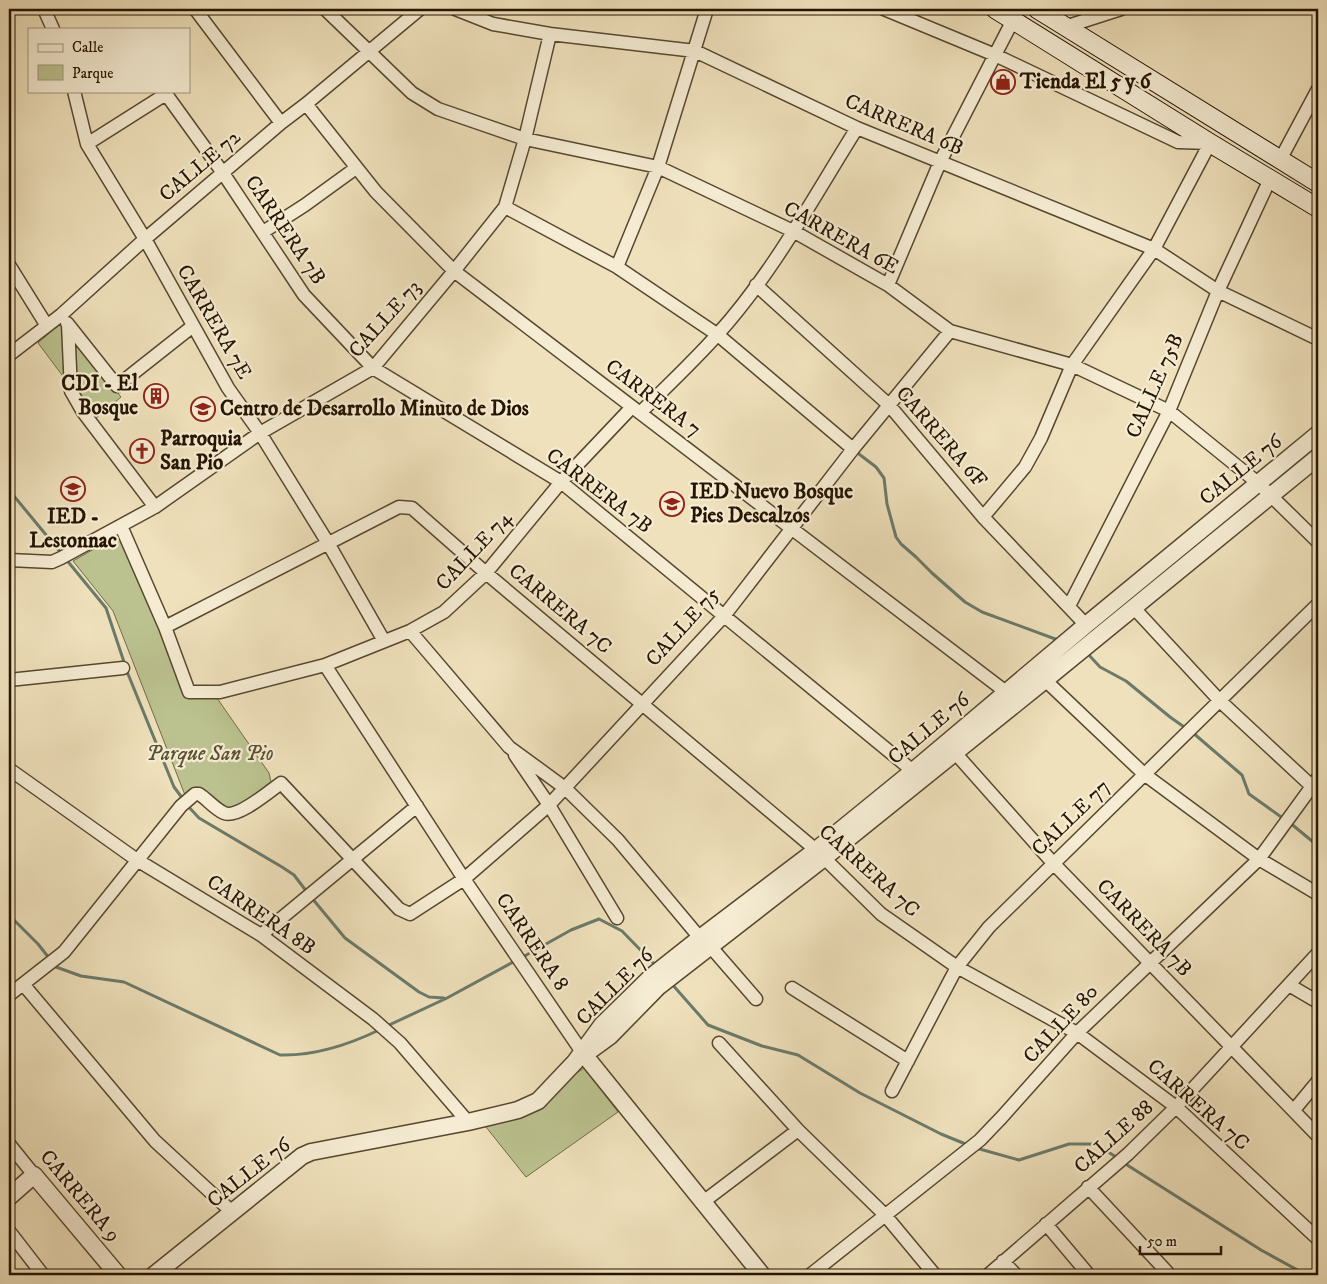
<svg xmlns="http://www.w3.org/2000/svg" width="1327" height="1284" font-family="'IM FELL DW Pica',serif">
	<rect width="100%" height="100%" fill="#efe1bc"/>
	<filter id="stains"><feTurbulence type="fractalNoise" baseFrequency=".004" numOctaves="4"/><feColorMatrix values="0 0 0 0 .2 0 0 0 0 .09 0 0 0 0 .02 0 0 0 .5 -.17"/></filter>
	<radialGradient id="worn" r=".72"><stop offset=".6" stop-color="#630" stop-opacity="0"/><stop offset="1" stop-color="#630" stop-opacity=".3"/></radialGradient>
	<!-- green -->
	<path fill="#bbc28f" stroke="#706b48" d="M 62,322 L 121,397 L 95,419 L 38,343 Z
		M 120,534 L 163,629 L 187,698 L 217,698 L 269,773 L 271,782 L 237,807 L 231,809 L 185,795 L 113,611 L 73,561 Z
		M 584,1068 L 618,1112 L 526,1177 L 486,1127 L 518,1113 Z"/>
	<g fill="none" stroke-linecap="round" stroke-linejoin="round">
		<!-- stream -->
		<path stroke="#6b7a6a" stroke-width="3" d="M 855,451 L 876,467 L 884,478 L 887,504 L 896,537 L 901,544 L 916,557 L 932,573 L 965,602 L 982,612 L 1058,640
			M 9,490 L 61,553
			M 65,558 L 106,608 L 128,674 L 174,787 L 183,799
			M 1087,653 L 1100,667 L 1126,681 L 1170,717 L 1187,729
			M 1192,732 L 1242,775 L 1249,794 L 1284,819
			M 186,804 L 199,818 L 282,867 L 294,875 L 307,892
			M 1289,822 L 1318,846
			M 311,897 L 345,938 L 419,992 L 429,997 L 444,998
			M 9,915 L 38,944 L 49,958
			M 521,958 L 571,930 L 599,919 L 622,931 L 657,967
			M 53,963 L 56,967 L 81,976 L 124,982 L 280,1055 C 314,1056 348,1045 379,1030
			M 671,983 L 708,1025 L 762,1046 L 798,1055 L 860,1093 L 941,1134 L 968,1145
			M 387,1026 L 447,998 L 515,961
			M 976,1148 L 1019,1160 L 1069,1144 L 1096,1144 L 1119,1159
			M 1124,1163 L 1261,1250 L 1303,1273 L 1315,1275"/>
		<defs>
			<path id="minor" d="M 44,9 L 53,29
				M 195,9 L 281,123
				M 325,9 L 412,93 L 438,109 L 525,139 L 658,167 L 793,231 L 888,285 L 950,331 L 1072,365 L 1169,411 L 1258,483 L 1318,542
				M 455,9 L 493,24 L 550,34 L 695,51 L 857,128 L 1154,249 L 1218,291 L 1318,339
				M 884,9 L 995,55 L 1178,142 L 1210,143
				M 9,10 L 11,9
				M 1068,26 L 1121,9
				M 74,91 L 87,144 L 145,239 L 228,388 L 260,433 L 328,543 L 384,641
				M 306,104 L 376,192 L 454,271 L 1006,692
				M 87,144 L 166,94 L 223,173 L 304,295 L 373,368 L 561,482 L 913,771
				M 1280,160 L 1318,89
				M 505,207 L 617,267 L 718,335 L 853,449
				M 263,232 L 305,205 L 356,168
				M 9,265 L 47,326
				M 617,267 L 658,167 L 707,9
				M 756,285 L 889,405 L 983,517 L 1086,625
				M 888,285 L 940,162 L 1013,20
				M 67,323 L 117,386 L 193,326
				M 68,324 L 71,391 L 83,412 L 155,507
				M 9,355 L 61,315 L 145,239 L 281,123 L 306,104 L 420,9
				M 640,413 C 666,387 693,362 717,335 C 773,273 813,198 857,128
				M 983,517 L 1025,467 L 1041,438 L 1072,365 L 1154,249 L 1210,143
				M 121,526 L 165,627 L 189,692 L 220,692 L 325,665 L 410,631 L 444,612 L 486,573 L 561,482 L 632,407
				M 9,560 L 52,562 L 61,558 L 155,507 L 260,433 L 373,368 L 454,271 L 505,207 L 525,139 L 550,34
				M 1069,606 L 1169,411 L 1218,291 L 1270,179
				M 1133,607 L 1220,701 L 1318,792
				M 165,627 L 399,507 L 412,508 L 486,573 L 816,850 L 881,914 L 957,967 L 1077,1033 L 1176,1107 L 1318,1239
				M 410,631 L 509,747 L 565,788 L 618,840 L 700,938
				M 325,665 L 464,879 L 582,1052
				M 9,680 L 123,668
				M 1045,680 L 1144,774 L 1259,859 L 1318,894
				M 949,746 L 1053,863 L 1318,1136
				M 515,755 L 549,805 L 617,918
				M 9,769 L 137,860 L 261,935 L 373,1019 L 400,1043 L 468,1122
				M 261,935 L 417,806
				M 710,946 L 756,999
				M 23,984 L 155,1141 L 232,1212
				M 1289,985 L 1318,1002
				M 792,988 L 908,1061
				M 9,995 L 64,952 L 181,806 L 195,794 L 199,794 C 207,799 215,809 224,813 C 237,819 270,791 281,783 L 399,909 L 410,914 L 464,879 L 549,805 L 724,616 L 853,449 L 950,331
				M 719,1043 L 798,1130 L 885,1215 L 935,1275
				M 892,1091 L 957,967 L 989,927 L 1318,604
				M 1294,1110 L 1318,1081
				M 9,1144 L 34,1175
				M 1088,1187 L 1170,1275
				M 703,1202 L 798,1130
				M 1046,1224 L 1089,1275
				M 9,1231 L 43,1275
				M 1003,1261 L 1016,1275
				M 810,1275 L 980,1140 L 1002,1117 L 1077,1033 L 1259,859 L 1318,778
				M 988,1275 L 1128,1154 L 1176,1107 L 1318,953"/>
			<path id="tertiary" d="M 582,1052 L 762,1275
				M 588,1052 L 610,1036 L 658,987 L 824,858 L 1045,680 L 1318,457
				M 9,1197 L 34,1175 L 118,1275
				M 154,1275 L 302,1156 L 311,1152 L 468,1122 L 518,1110 L 538,1101 L 575,1062 L 602,1025 L 652,976 L 700,938 L 816,850 L 913,771 L 1086,625 L 1318,434"/>
			<path id="secondary" d="M 995,9 L 1210,143 L 1318,208
				M 1037,9 L 1318,183"/>
		</defs>
		<!-- minor casing -->
		<use href="#minor" stroke="#58472f" stroke-width="15"/>
		<!-- tertiary casing -->
		<use href="#tertiary" stroke="#58472f" stroke-width="19"/>
		<!-- secondary casing -->
		<use href="#secondary" stroke="#251400" stroke-width="20"/>
		<!-- minor -->
		<use href="#minor" stroke="#f5ecd3" stroke-width="12"/>
		<!-- tertiary -->
		<use href="#tertiary" stroke="#f5ecd3" stroke-width="16"/>
		<!-- secondary -->
		<use href="#secondary" stroke="#f5ecd3" stroke-width="18"/>
	</g>
	<!-- icons -->
	<defs>
		<symbol id="shop-ring" viewBox="-11 -11 22 22"><circle r="9.5" fill="#f5ecd3" stroke="#8f2418" stroke-width="1.5"/><path d="M-5-2.5h2.3a2.7 3.5 0 0 1 5.4 0H5L5.5 6h-11ZM-1.5-2.5h3a1.5 2.3 0 0 0-3 0Z" fill="#8f2418"/></symbol>
		<symbol id="building-ring" viewBox="-11 -11 22 22"><circle r="9.5" fill="#f5ecd3" stroke="#8f2418" stroke-width="1.5"/><path d="M-4-6H4V6H1V3H-1V6H-4ZM-2.5-4.3h1.7v1.8h-1.7ZM.8-4.3h1.7v1.8H.8ZM-2.5-1h1.7V.8h-1.7ZM.8-1h1.7V.8H.8Z" fill="#8f2418"/></symbol>
		<symbol id="school-ring" viewBox="-11 -11 22 22"><circle r="9.5" fill="#f5ecd3" stroke="#8f2418" stroke-width="1.5"/><path d="M0-5L7-2L0 1L-7-2ZM-4 1L0 2.5L4 1V4Q0 6-4 4Z" fill="#8f2418"/></symbol>
		<symbol id="church-ring" viewBox="-11 -11 22 22"><circle r="9.5" fill="#f5ecd3" stroke="#8f2418" stroke-width="1.5"/><path d="M-1.2-6h2.4v3.5h3.3v2.4h-3.3V6h-2.4V-.1h-3.3v-2.4h3.3Z" fill="#8f2418"/></symbol>
	</defs>
	<g fill-rule="evenodd">
		<use href="#shop-ring" x="989" y="68" width="28" height="28"/>
		<use href="#building-ring" x="142" y="382" width="28" height="28"/>
		<use href="#school-ring" x="189" y="395" width="28" height="28"/>
		<use href="#church-ring" x="128" y="437" width="28" height="28"/>
		<use href="#school-ring" x="59" y="475" width="28" height="28"/>
		<use href="#school-ring" x="658" y="490" width="28" height="28"/>
	</g>
	<g text-anchor="middle" dominant-baseline="central" stroke-width="4.5" stroke-linejoin="round" paint-order="stroke">
		<!-- poi labels -->
		<g font-size="21" font-weight="bold" fill="#251400" stroke="#f5ecd3" text-anchor="start">
			<text x="1020" y="82">Tienda El 5 y 6</text>
			<text x="138" y="384" text-anchor="end">CDI - El<tspan x="138" dy="24">Bosque</tspan></text>
			<text x="220" y="409">Centro de Desarrollo Minuto de Dios</text>
			<text x="160" y="439">Parroquia<tspan x="160" dy="24">San Pio</tspan></text>
			<text x="690" y="492">IED Nuevo Bosque<tspan x="690" dy="24">Pies Descalzos</tspan></text>
			<text x="73" y="517" text-anchor="middle">IED -<tspan x="73" dy="24">Lestonnac</tspan></text>
		</g>
		<!-- street labels -->
		<g font-size="21" fill="#251400" stroke="#f5ecd3">
			<text transform="translate(904 125) rotate(23)">CARRERA 6B</text>
			<text transform="translate(200 166) rotate(-40)">CALLE 72</text>
			<text transform="translate(285 230) rotate(56)">CARRERA 7B</text>
			<text transform="translate(841 238) rotate(29)">CARRERA 6E</text>
			<text transform="translate(385 319) rotate(-48)">CALLE 73</text>
			<text transform="translate(214 322) rotate(60)">CARRERA 7E</text>
			<text transform="translate(1155 386) rotate(-66)">CALLE 75B</text>
			<text transform="translate(653 398) rotate(37)">CARRERA 7</text>
			<text transform="translate(941 437) rotate(49)">CARRERA 6F</text>
			<text transform="translate(1241 470) rotate(-39)">CALLE 76</text>
			<text transform="translate(599 491) rotate(37)">CARRERA 7B</text>
			<text transform="translate(474 551) rotate(-47)">CALLE 74</text>
			<text transform="translate(560 609) rotate(40)">CARRERA 7C</text>
			<text transform="translate(683 627) rotate(-48)">CALLE 75</text>
			<text transform="translate(929 729) rotate(-40)">CALLE 76</text>
			<text transform="translate(1071 818) rotate(-44)">CALLE 77</text>
			<text transform="translate(869 871) rotate(42)">CARRERA 7C</text>
			<text transform="translate(261 915) rotate(34)">CARRERA 8B</text>
			<text transform="translate(1144 928) rotate(46)">CARRERA 7B</text>
			<text transform="translate(532 942) rotate(56)">CARRERA 8</text>
			<text transform="translate(615 987) rotate(-45)">CALLE 76</text>
			<text transform="translate(1061 1024) rotate(-47)">CALLE 80</text>
			<text transform="translate(1198 1105) rotate(41)">CARRERA 7C</text>
			<text transform="translate(1114 1137) rotate(-42)">CALLE 88</text>
			<text transform="translate(249 1173) rotate(-38)">CALLE 76</text>
			<text transform="translate(80 1196) rotate(50)">CARRERA 9</text>
		</g>
		<!-- park labels -->
		<g font-size="21" font-style="italic" fill="#5a5132" stroke="#f5ecd3">
			<text x="210" y="754">Parque San Pio</text>
		</g>
	</g>
	<!-- margin -->
	<rect width="1327" height="1284" fill="none" stroke="#efe1bc" stroke-width="30"/>
	<rect x="10" y="10" width="1307" height="1264" fill="none" stroke="#251400" stroke-width="2.5"/>
	<rect x="15" y="15" width="1297" height="1254" fill="none" stroke="#251400"/>
	<!-- legend -->
	<rect x="28" y="28" width="162" height="65" fill="#f5ecd3" stroke="#a2967f"/>
	<rect x="38" y="44" width="25" height="8" fill="#f5ecd3" stroke="#a2967f"/>
	<text x="72" y="52" font-size="15" fill="#251400">Calle</text>
	<rect x="38" y="65" width="25" height="15" fill="#bbc28f" stroke="#a2967f"/>
	<text x="72" y="78" font-size="15" fill="#251400">Parque</text>
	<!-- scale -->
	<path d="M1140 1246v8h81v-8" fill="none" stroke="#251400" stroke-width="2.5"/>
	<text x="1147" y="1246" font-size="15" fill="#251400" stroke="#f5ecd3" stroke-width="4" paint-order="stroke">50 m</text>
	<rect width="100%" height="100%" filter="url(#stains)"/>
	<rect width="100%" height="100%" fill="url(#worn)"/>
</svg>
